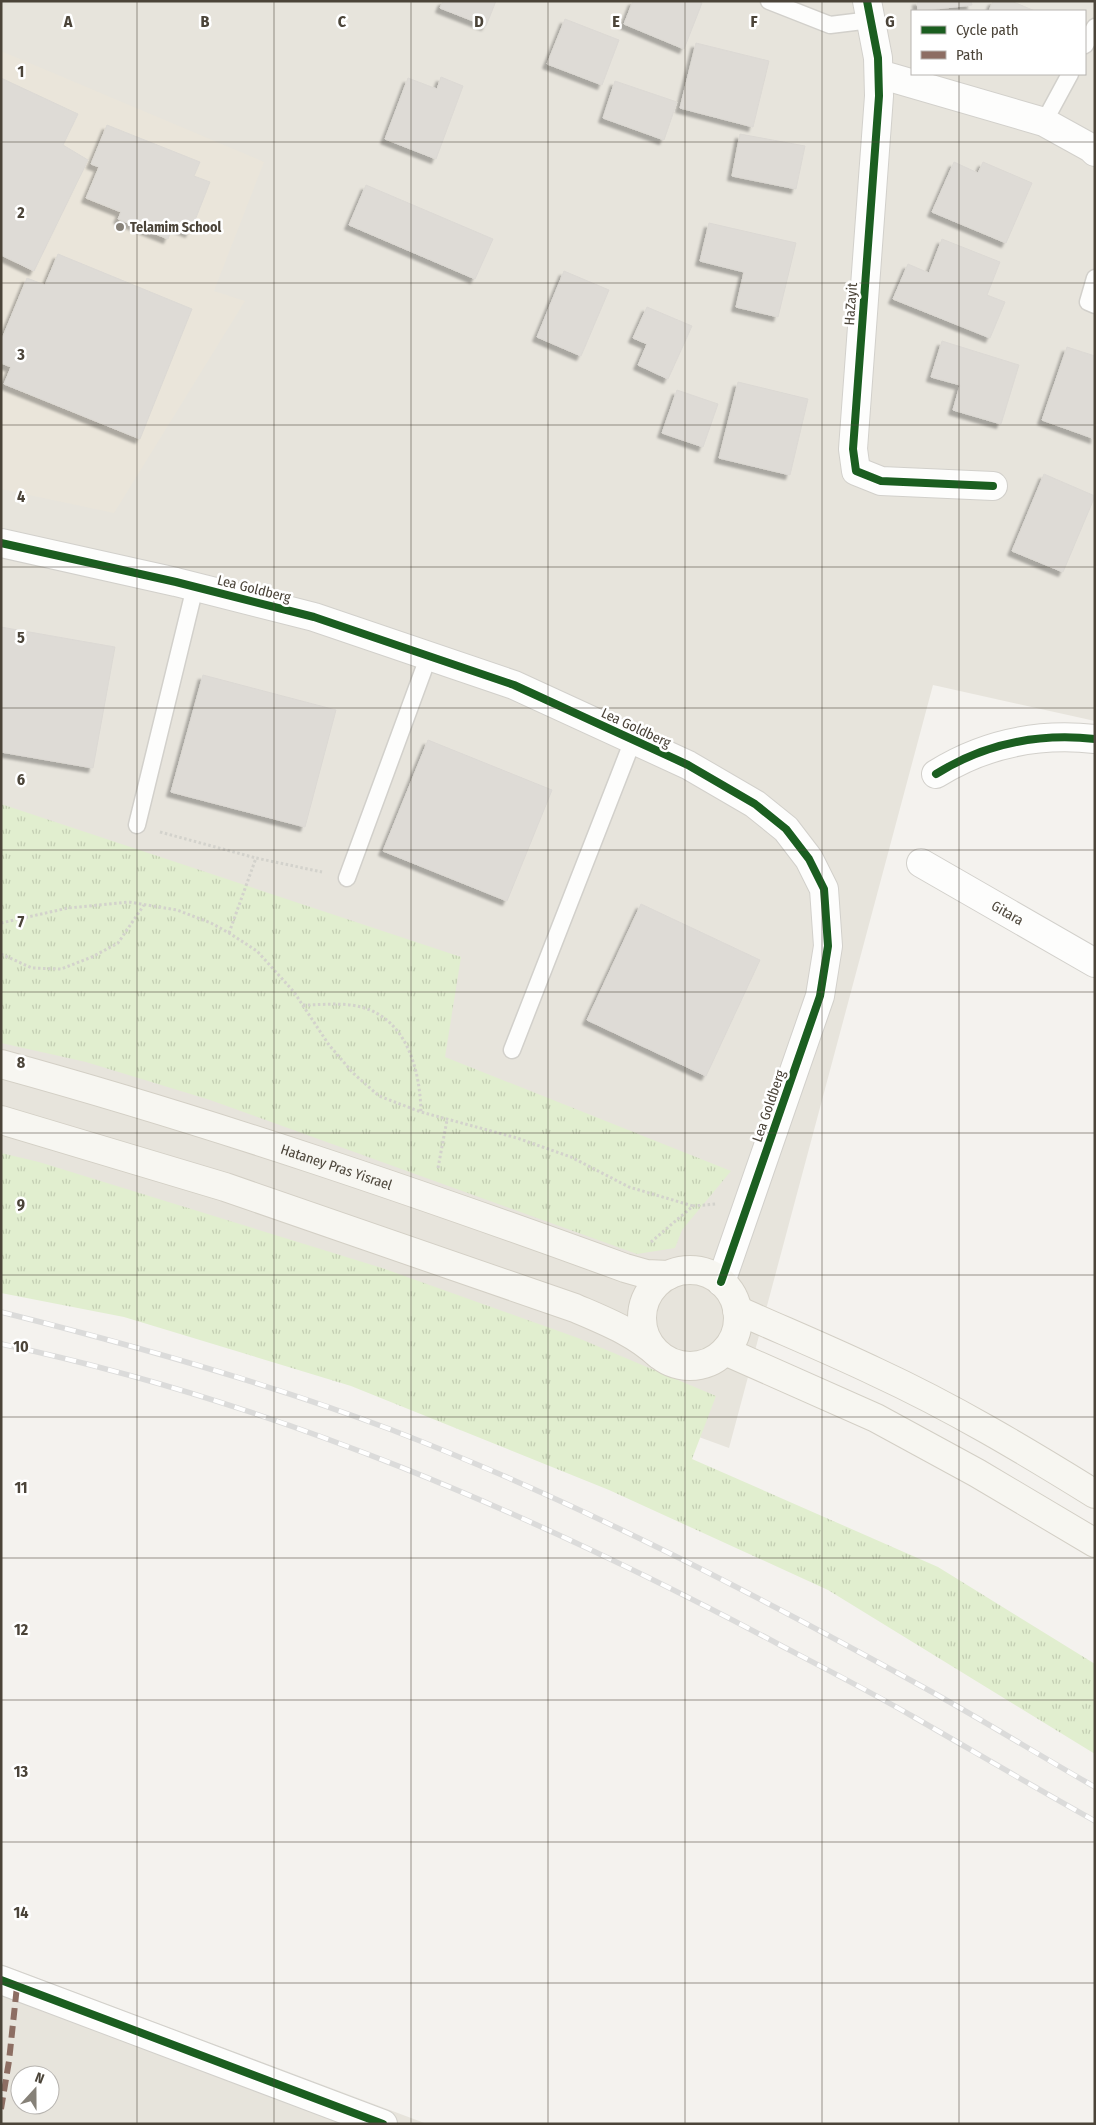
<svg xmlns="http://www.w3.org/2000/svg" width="1096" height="2125" font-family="'Fira Sans Condensed',sans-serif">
	<defs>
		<pattern id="grass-tufts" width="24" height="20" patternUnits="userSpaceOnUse" patternTransform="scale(1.25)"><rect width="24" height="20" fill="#e1eecf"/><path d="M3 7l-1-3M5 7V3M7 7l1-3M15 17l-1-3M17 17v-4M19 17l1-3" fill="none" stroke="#c3cdb2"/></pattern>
		<filter id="shadow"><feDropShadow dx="-4.5" dy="4.5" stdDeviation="1" flood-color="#0004"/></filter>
	</defs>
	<rect width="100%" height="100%" fill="#f4f2ee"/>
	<!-- residential -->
	<path fill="#e7e4dc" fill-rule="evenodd" d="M 1,1 L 1095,1 L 1095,721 L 933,685 L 729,1448 L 1,1182 ZM 912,11 L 1085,11 L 1085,74 L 912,74 Z
		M 1,1964 L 427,2124 L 1,2124 ZM 20,2075 L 50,2075 L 50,2105 L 20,2105 Z"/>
	<!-- education -->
	<path fill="#eae5da" d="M 1,51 L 264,162 L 214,291 L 245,301 L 114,513 L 1,489 Z"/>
	<!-- grass -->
	<path fill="url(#grass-tufts)" d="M 1,804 L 461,957 L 445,1057 L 731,1171 L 682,1230 L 675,1248 L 637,1254 L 210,1100 L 86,1062 L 1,1043 Z
		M 1,1153 L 39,1162 L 382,1268 L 578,1338 L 716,1396 L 692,1459 L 938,1567 L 1095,1664 L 1095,1754 L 828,1590 L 609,1490 L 351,1386 L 124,1317 L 1,1293 Z"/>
	<!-- building -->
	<path fill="#dedbd6" stroke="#dcd9d4" filter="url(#shadow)" d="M 443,1 L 496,1 L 486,26 L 440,8 Z
		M 633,1 L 698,1 L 702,3 L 684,49 L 624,24 Z
		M 917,1 L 971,1 L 972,5 L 918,11 Z
		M 993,1 L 1011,1 L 1035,11 L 989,11 Z
		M 565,19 L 619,40 L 602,85 L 547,64 Z
		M 696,43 L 769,61 L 753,127 L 680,108 Z
		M 441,77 L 463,86 L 436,159 L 385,139 L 408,78 L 437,89 Z
		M 1,78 L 78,114 L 63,145 L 88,160 L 34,271 L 1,255 Z
		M 615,81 L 677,102 L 664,140 L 603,118 Z
		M 107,125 L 200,162 L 194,176 L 210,182 L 190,233 L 173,226 L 168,239 L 118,219 L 121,212 L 86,198 L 99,167 L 91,164 Z
		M 740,134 L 805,146 L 796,189 L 732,176 Z
		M 954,162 L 978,173 L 983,162 L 1032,183 L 1006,243 L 932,212 Z
		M 366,185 L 493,239 L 475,279 L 349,225 Z
		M 709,223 L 796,243 L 778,317 L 736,307 L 744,272 L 700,261 Z
		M 942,239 L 1000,262 L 987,295 L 1005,302 L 990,338 L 893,299 L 908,264 L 929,273 Z
		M 58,254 L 192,309 L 140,439 L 4,384 L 11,367 L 1,363 L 1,341 L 27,278 L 45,285 Z
		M 564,271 L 609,290 L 581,356 L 537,337 Z
		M 647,307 L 692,326 L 668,379 L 638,365 L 647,344 L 633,338 Z
		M 942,341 L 1019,365 L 1001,424 L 953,410 L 960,385 L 931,377 Z
		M 1067,347 L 1095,356 L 1095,439 L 1042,420 Z
		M 738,382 L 808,399 L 790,475 L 719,458 Z
		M 677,390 L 718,404 L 703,447 L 662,433 Z
		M 1044,474 L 1095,496 L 1063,572 L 1012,551 Z
		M 1,627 L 115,647 L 93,768 L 1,752 Z
		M 203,675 L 336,710 L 305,827 L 171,792 Z
		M 428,740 L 552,790 L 507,901 L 383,851 Z
		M 641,904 L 760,960 L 706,1076 L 587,1020 Z"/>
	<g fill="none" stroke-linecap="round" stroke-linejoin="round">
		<defs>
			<path id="lane" d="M 769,1 L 830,25 L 871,20
				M 1085,45 L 1095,27
				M 1044,122 L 1070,74
				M 1095,278 L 1088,302 L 1095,305
				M 137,825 L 195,587
				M 347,878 L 429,655
				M 512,1050 L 633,740"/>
			<g id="street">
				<path d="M 867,1 L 878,58 L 879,96 L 853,449 L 856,471 L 881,481 L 993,486"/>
				<path d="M 879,74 L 1044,122 L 1091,148 L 1095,152"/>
				<path d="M 1,543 L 176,582 L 314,617 L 514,685 L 688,765 L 755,804 L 786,829 L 809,859 L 824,889 L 828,946 L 820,996 L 721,1282"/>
				<path d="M 936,774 C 984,744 1039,733 1095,739"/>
				<path id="s1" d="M 921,863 L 1095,963"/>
				<path d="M 1,1980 L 383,2124"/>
			</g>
			<g id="secondary">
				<path id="s2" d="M 1,1064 C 212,1122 419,1193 625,1268 L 646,1274 L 669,1275"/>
				<path d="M 1,1120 L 225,1187 L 575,1308 C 605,1321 634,1332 659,1355"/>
				<circle cx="690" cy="1318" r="48"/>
				<path d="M 737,1310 C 784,1331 830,1350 876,1372 C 952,1407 1024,1450 1095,1494"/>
				<path d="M 725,1351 L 876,1418 L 977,1473 L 1095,1543"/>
			</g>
		</defs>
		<!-- lane casing -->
		<use href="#lane" stroke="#d2d0cb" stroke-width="19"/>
		<!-- street casing -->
		<use href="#street" stroke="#d2d0cb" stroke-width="30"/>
		<!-- secondary casing -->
		<use href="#secondary" stroke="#d3cfc5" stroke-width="30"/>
		<!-- path -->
		<path stroke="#d3d2cc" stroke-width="3" stroke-dasharray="2.5 2.5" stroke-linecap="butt" d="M 160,832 L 256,858
			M 1,923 L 68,908 L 129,902 L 177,910 L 211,923 L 229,933 L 257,951 L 294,992 L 329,1045 L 353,1073 L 379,1096 L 421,1112 L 517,1138 L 571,1157 L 629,1187 L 693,1206
			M 229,933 L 256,858 L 322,872
			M 1,954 L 32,968 L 61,969 L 92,957 L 118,943 L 144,905
			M 303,1005 C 322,1005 343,1002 361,1007 C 407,1019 420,1070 421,1112
			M 438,1168 L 447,1120
			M 651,1242 L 693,1206 L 716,1204"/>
		<!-- lane -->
		<use href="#lane" stroke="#fdfdfc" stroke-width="16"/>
		<!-- street -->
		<use href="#street" stroke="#fdfdfc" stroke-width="28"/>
		<!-- secondary -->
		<use href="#secondary" stroke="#f7f6f1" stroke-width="28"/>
		<defs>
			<path id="rail" d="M 1,1312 C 133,1345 265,1382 392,1430 C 574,1500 753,1593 923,1687 C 981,1719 1037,1754 1095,1787
				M 1,1344 C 275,1402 534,1514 780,1645 C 824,1668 869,1691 912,1716 C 973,1751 1034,1787 1095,1821"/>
		</defs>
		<!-- rail casing -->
		<use href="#rail" stroke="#dbdbda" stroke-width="5.5"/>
		<!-- rail -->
		<use href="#rail" stroke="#fff" stroke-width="4" stroke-dasharray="11" stroke-linecap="butt"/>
		<!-- quiet -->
		<path stroke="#8d6e63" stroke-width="6" stroke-dasharray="12 6" stroke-linecap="butt" d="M 1,2109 L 9,2061 L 17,1986"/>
		<defs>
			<path id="cycleway" d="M 867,1 L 878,58 L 879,96 L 853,449 L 856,471 L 881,481 L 993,486
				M 1,543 L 176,582 L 314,617 L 514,685 L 688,765 L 755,804 L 786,829 L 809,859 L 824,889 L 828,946 L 820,996 L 721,1282
				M 936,774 C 984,744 1039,733 1095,739
				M 1,1980 L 383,2124"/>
		</defs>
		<!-- cycleway casing -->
		<use href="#cycleway" stroke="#fff" stroke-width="11"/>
		<!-- cycleway -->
		<use href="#cycleway" stroke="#1b5e20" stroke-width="8"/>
	</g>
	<!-- grid -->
	<path fill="none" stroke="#4b4439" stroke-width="1" stroke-opacity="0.55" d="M 137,1 L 137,2124M 274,1 L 274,2124M 411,1 L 411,2124M 548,1 L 548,2124M 685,1 L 685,2124M 822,1 L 822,2124M 959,1 L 959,11M 959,74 L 959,2124M 1,142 L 1095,142M 1,283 L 1095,283M 1,425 L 1095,425M 1,567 L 1095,567M 1,708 L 1095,708M 1,850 L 1095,850M 1,992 L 1095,992M 1,1133 L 1095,1133M 1,1275 L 1095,1275M 1,1417 L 1095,1417M 1,1558 L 1095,1558M 1,1700 L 1095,1700M 1,1842 L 1095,1842M 1,1983 L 1095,1983"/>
	<!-- markers -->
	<circle fill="#868178" stroke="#fff" stroke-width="2" cx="120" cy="227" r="5"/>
	<g text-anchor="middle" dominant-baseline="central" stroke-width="5" stroke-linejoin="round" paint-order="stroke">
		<!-- poi labels -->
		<g font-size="14" font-weight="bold" fill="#4b4439" stroke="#fff" text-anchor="start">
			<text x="130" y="227">Telamim School</text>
		</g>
		<!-- street labels -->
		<g font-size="14" fill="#4b4439" stroke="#fff">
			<text transform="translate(851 304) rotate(-86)">HaZayit</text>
			<text transform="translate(254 589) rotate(14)">Lea Goldberg</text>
			<text transform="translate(636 728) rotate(25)">Lea Goldberg</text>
			<text stroke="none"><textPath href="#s1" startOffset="100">Gitara</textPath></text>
			<text transform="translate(769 1106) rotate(-71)">Lea Goldberg</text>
			<text stroke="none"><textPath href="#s2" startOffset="351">Hataney Pras Yisrael</textPath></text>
		</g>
	</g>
	<g font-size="16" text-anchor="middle" font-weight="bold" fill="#4b4439" stroke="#fff" stroke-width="5" stroke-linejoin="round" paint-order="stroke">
		<text x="68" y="27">A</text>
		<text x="205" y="27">B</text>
		<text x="342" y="27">C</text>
		<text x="479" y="27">D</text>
		<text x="616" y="27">E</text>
		<text x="754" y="27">F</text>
		<text x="890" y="27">G</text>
		<text x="21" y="77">1</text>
		<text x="21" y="218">2</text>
		<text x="21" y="360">3</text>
		<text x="21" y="502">4</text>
		<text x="21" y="643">5</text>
		<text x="21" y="785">6</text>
		<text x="21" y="927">7</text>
		<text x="21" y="1068">8</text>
		<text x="21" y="1210">9</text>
		<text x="21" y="1352">10</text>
		<text x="21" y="1493">11</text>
		<text x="21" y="1635">12</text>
		<text x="21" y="1777">13</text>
		<text x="21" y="1918">14</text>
	</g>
	<!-- border -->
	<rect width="1096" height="2125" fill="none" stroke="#4b4439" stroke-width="5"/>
	<!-- legend -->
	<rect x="911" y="10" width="175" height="65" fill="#ffffff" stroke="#b7b4b0"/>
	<rect x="921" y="26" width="25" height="8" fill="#1b5e20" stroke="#b7b4b0"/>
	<text x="956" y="35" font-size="15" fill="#4b4439">Cycle path</text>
	<rect x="921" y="51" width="25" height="8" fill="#8d6e63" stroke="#b7b4b0"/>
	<text x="956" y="60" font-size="15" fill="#4b4439">Path</text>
	<!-- north arrow -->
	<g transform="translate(35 2090) rotate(21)"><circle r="24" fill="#ffffff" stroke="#b7b4b0"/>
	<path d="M0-4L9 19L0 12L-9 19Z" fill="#868178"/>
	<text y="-8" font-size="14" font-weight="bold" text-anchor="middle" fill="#4b4439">N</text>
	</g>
</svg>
